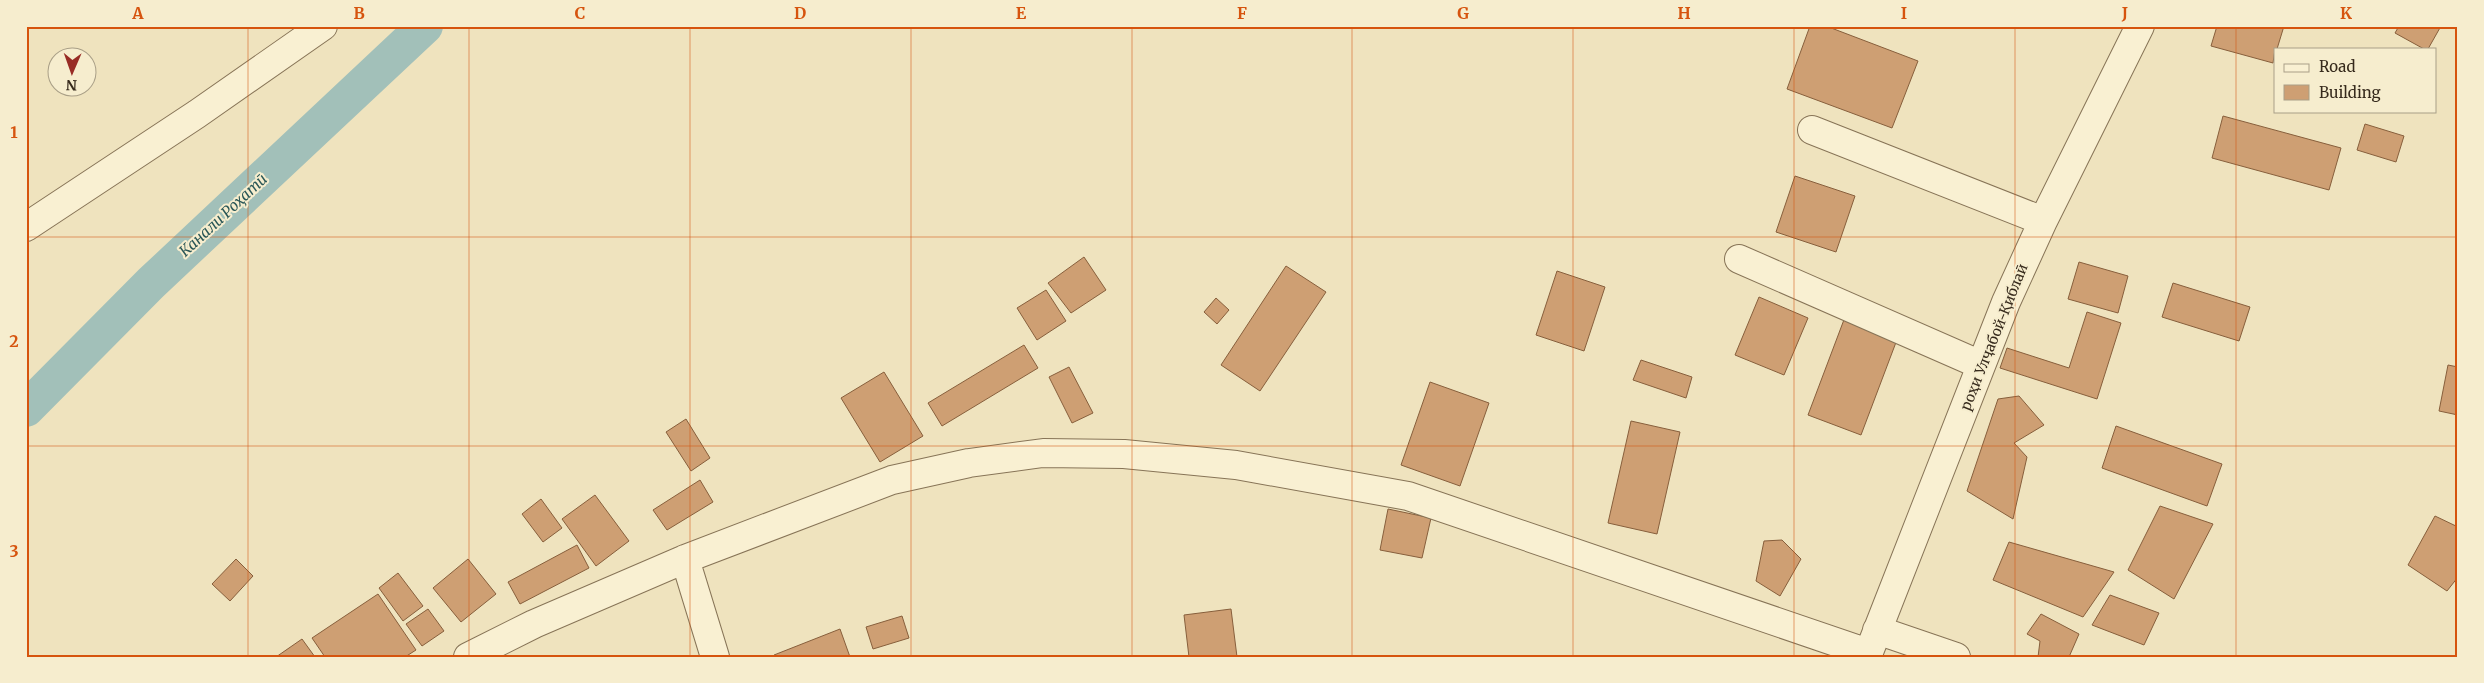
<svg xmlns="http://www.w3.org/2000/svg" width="2484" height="683" font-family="Merriweather,serif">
	<rect width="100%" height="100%" fill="#efe3be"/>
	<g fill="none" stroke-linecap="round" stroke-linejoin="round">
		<!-- canal -->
		<path stroke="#a2c0b9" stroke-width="36" d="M 26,409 L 151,283 L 425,26"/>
	</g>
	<!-- building -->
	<path fill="#ce9f73" stroke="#875f3c" d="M 1810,26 L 1826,26 L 1918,61 L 1892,128 L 1787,89 Z
		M 2217,26 L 2284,26 L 2277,49 L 2275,49 L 2273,63 L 2211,46 Z
		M 2399,26 L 2441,26 L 2428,49 L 2424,49 L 2395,33 Z
		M 2223,116 L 2341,148 L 2329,190 L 2212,158 Z
		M 2365,124 L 2404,136 L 2396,162 L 2357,150 Z
		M 1795,176 L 1855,196 L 1836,252 L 1776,232 Z
		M 1084,257 L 1106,290 L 1071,313 L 1048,283 Z
		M 2079,262 L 2128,276 L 2118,313 L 2068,299 Z
		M 1286,266 L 1326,292 L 1260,391 L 1221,365 Z
		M 1557,271 L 1605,287 L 1584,351 L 1536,335 Z
		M 2173,283 L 2250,307 L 2239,341 L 2162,317 Z
		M 1046,290 L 1066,321 L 1037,340 L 1017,308 Z
		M 1759,297 L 1808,318 L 1784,375 L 1735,355 Z
		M 1216,298 L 1229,310 L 1217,324 L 1204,312 Z
		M 2087,312 L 2121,323 L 2097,399 L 2000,368 L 2007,348 L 2069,368 Z
		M 1845,317 L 1898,337 L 1861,435 L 1808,415 Z
		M 1024,345 L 1038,368 L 942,426 L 928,403 Z
		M 1641,360 L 1692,377 L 1686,398 L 1633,380 Z
		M 2448,365 L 2458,367 L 2458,415 L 2439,411 Z
		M 1069,367 L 1093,413 L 1072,423 L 1049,377 Z
		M 884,372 L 923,436 L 880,462 L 841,398 Z
		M 1430,382 L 1489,403 L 1460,486 L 1401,465 Z
		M 2019,396 L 2044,425 L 2014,443 L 2027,457 L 2013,519 L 1967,491 L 1998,399 Z
		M 686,419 L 710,458 L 691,471 L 666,432 Z
		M 1631,421 L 1680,432 L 1657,534 L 1608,523 Z
		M 2116,426 L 2222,464 L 2207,506 L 2102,468 Z
		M 700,480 L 713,502 L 667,530 L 653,510 Z
		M 595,495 L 629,541 L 596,566 L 562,519 Z
		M 541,499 L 562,528 L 543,542 L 522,514 Z
		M 2160,506 L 2213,524 L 2174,599 L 2128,570 Z
		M 1388,509 L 1431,518 L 1422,558 L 1380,550 Z
		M 2435,516 L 2458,527 L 2458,577 L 2447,591 L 2408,565 Z
		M 1782,540 L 1801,559 L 1780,596 L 1756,581 L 1764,541 Z
		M 2009,542 L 2114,572 L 2083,617 L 1993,580 Z
		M 577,545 L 589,568 L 520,604 L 508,582 Z
		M 236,559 L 253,576 L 230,601 L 212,584 Z
		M 468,559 L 496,594 L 461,622 L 433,588 Z
		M 398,573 L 423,606 L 403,621 L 379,588 Z
		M 378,594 L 416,650 L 405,657 L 325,657 L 312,638 Z
		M 2110,595 L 2159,613 L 2144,645 L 2092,625 Z
		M 428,609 L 444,631 L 422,646 L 406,624 Z
		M 1231,609 L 1237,657 L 1189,657 L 1184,615 Z
		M 2041,614 L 2079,634 L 2069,657 L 2038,657 L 2040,641 L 2027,634 Z
		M 902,616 L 909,638 L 873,649 L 866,627 Z
		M 840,629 L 850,657 L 775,657 L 774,655 Z
		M 302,639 L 315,657 L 276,657 Z"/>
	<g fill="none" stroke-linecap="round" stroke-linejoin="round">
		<defs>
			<path id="minor" d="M 1812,130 L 2043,221
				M 26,227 L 197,114 L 323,26
				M 1739,259 L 1981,365
				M 685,559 L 715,657
				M 1877,630 L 1956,657
				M 468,657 L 534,624 L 685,559 L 892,480 L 969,463 L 1043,453 L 1124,454 L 1236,465 L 1408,496 L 1868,653
				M 1867,657 L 2006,302 L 2043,221 L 2140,26"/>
		</defs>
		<!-- minor casing -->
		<use href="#minor" stroke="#877457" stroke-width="30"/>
		<!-- minor -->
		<use href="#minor" stroke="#f9f0d2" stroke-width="28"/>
	</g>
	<!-- grid -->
	<path fill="none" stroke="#d6540e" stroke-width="1" stroke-opacity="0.55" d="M 248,26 L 248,657M 469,26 L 469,657M 690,26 L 690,657M 911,26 L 911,657M 1132,26 L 1132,657M 1352,26 L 1352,657M 1573,26 L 1573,657M 1794,26 L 1794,657M 2015,26 L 2015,657M 2236,26 L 2236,657M 26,237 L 2458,237M 26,446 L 2458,446"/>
	<g text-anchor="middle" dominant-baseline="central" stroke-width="4" stroke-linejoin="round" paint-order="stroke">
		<!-- street labels -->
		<g font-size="14" fill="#362a1c" stroke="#f6edce">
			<text transform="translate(1994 337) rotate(-68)">роҳи Улҷабой-Қиблаӣ</text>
		</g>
		<!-- water labels -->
		<g font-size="15" font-style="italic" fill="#2a5757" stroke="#f6edce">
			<text transform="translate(223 215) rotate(-43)">Канали Роҳатӣ</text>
		</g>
	</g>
	<!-- border -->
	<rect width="2484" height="683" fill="none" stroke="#f6edce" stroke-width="55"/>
	<!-- legend -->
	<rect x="2274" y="48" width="162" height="65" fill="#f6edce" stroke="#a99f87"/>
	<rect x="2284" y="64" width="25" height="8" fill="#f9f0d2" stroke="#a99f87"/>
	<text x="2319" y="72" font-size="15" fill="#362a1c">Road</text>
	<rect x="2284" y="85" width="25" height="15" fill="#ce9f73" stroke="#a99f87"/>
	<text x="2319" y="98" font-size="15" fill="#362a1c">Building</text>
	<!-- north arrow -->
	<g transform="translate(72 72) rotate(182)"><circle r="24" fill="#f6edce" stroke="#a99f87"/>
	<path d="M0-4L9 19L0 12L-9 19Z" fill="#982c25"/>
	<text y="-8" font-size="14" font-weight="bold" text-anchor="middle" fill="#362a1c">N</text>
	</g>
	<rect x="28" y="28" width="2428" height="628" fill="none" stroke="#d6540e" stroke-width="2"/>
	<g font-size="16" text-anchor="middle" font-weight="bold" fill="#d6540e">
		<text x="138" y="19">A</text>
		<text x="359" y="19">B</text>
		<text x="580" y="19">C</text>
		<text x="800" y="19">D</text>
		<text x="1021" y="19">E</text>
		<text x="1242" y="19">F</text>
		<text x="1463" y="19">G</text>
		<text x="1684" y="19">H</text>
		<text x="1904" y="19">I</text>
		<text x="2125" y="19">J</text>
		<text x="2346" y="19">K</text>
		<text x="14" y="138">1</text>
		<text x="14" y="347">2</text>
		<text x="14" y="557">3</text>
	</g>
</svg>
